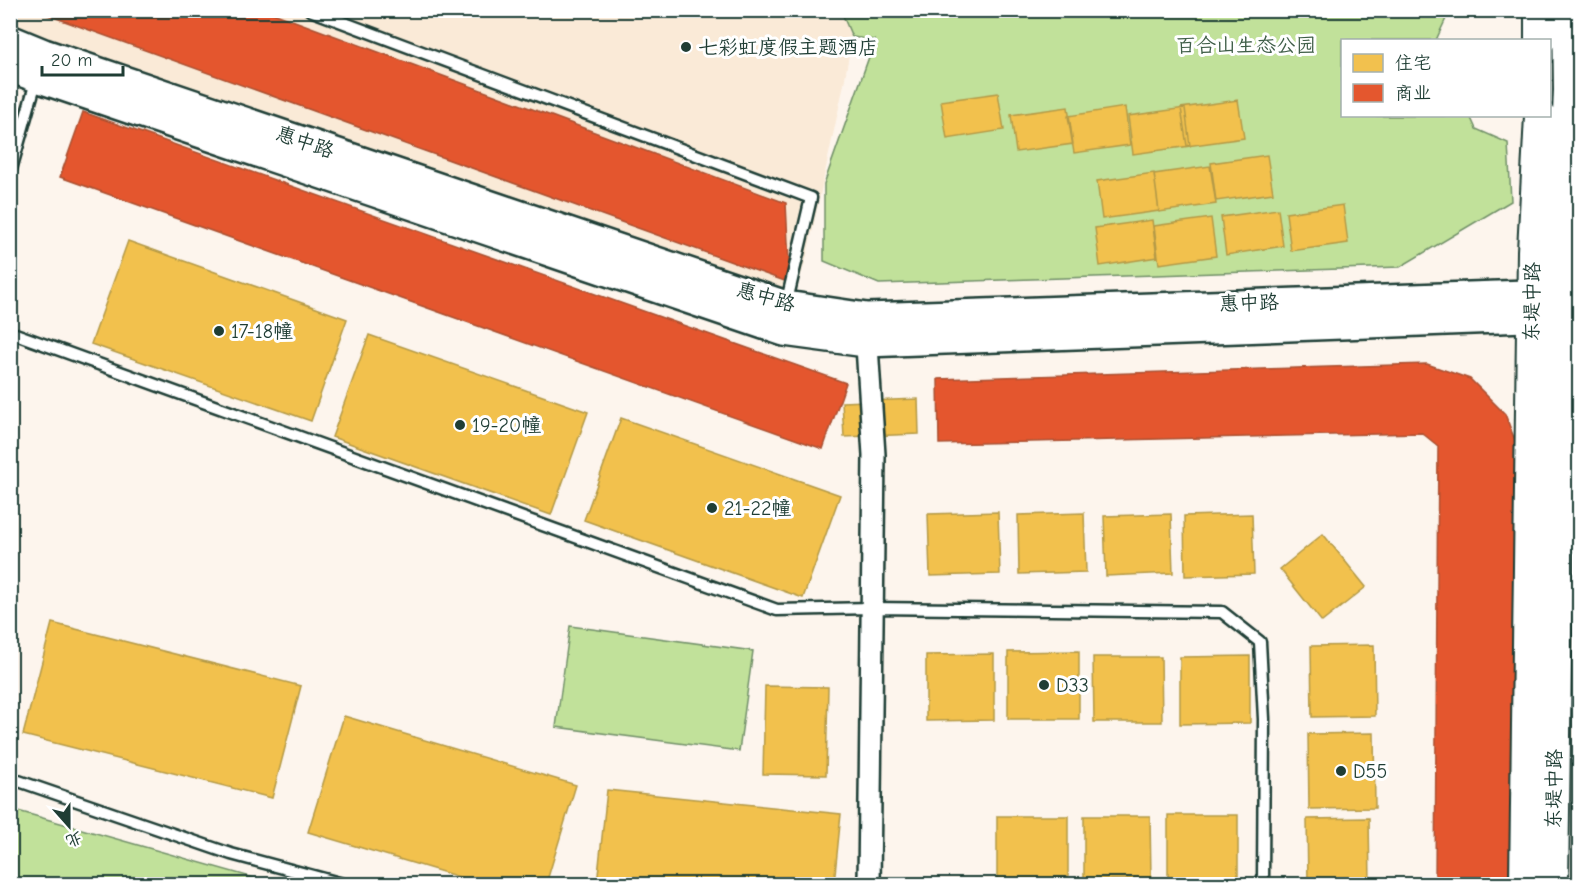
<svg xmlns="http://www.w3.org/2000/svg" width="1590" height="895" font-family="'Comic Neue','LXGW WenKai TC',sans-serif">
	<rect width="100%" height="100%" fill="#fdf5ed"/>
	<filter id="ink" filterUnits="userSpaceOnUse"><feTurbulence type="fractalNoise" baseFrequency=".0167" numOctaves="2"/><feDisplacementMap in="SourceGraphic" scale="12" xChannelSelector="R" yChannelSelector="G"/><feConvolveMatrix kernelMatrix="1 2 1 2 8 2 1 2 1" color-interpolation-filters="sRGB"/></filter>
	<g filter="url(#ink)">
		<!-- built -->
		<path fill="#faead7" d="M 11,10 L 841,10 L 852,37 L 844,84 L 807,256 L 785,327 L 11,38 Z"/>
		<!-- green -->
		<path fill="#c1e19a" stroke="#708f67" stroke-width="1.5" d="M 1450,10 L 1436,40 L 1342,40 L 1342,116 L 1470,116 L 1476,129 L 1508,143 L 1511,201 L 1400,267 L 879,284 L 824,261 L 824,184 L 875,40 L 852,37 L 841,11 Z
			M 570,626 L 753,651 L 739,751 L 556,727 Z
			M 10,809 L 11,809 L 275,884 L 11,884 Z"/>
		<!-- homes -->
		<path fill="#f2c14e" stroke="#b39946" stroke-width="1.5" d="M 998,93 L 1004,130 L 947,139 L 941,101 Z
			M 1238,100 L 1244,138 L 1187,146 L 1181,108 Z
			M 1068,107 L 1073,144 L 1016,152 L 1011,115 Z
			M 1125,107 L 1130,145 L 1074,153 L 1068,116 Z
			M 1185,108 L 1190,146 L 1133,154 L 1128,116 Z
			M 1267,155 L 1273,193 L 1216,201 L 1211,163 Z
			M 1210,166 L 1216,204 L 1159,212 L 1154,174 Z
			M 1154,173 L 1159,211 L 1102,219 L 1097,181 Z
			M 1343,205 L 1348,243 L 1291,251 L 1286,213 Z
			M 1278,209 L 1283,246 L 1226,255 L 1221,217 Z
			M 1211,218 L 1216,256 L 1159,264 L 1154,226 Z
			M 1152,220 L 1157,257 L 1100,266 L 1095,228 Z
			M 128,241 L 347,319 L 311,421 L 91,344 Z
			M 369,335 L 588,412 L 551,515 L 332,437 Z
			M 918,399 L 919,434 L 844,437 L 842,402 Z
			M 621,418 L 840,495 L 803,598 L 584,520 Z
			M 998,512 L 1000,574 L 930,576 L 928,514 Z
			M 1084,513 L 1086,572 L 1019,574 L 1018,515 Z
			M 1171,514 L 1173,573 L 1106,576 L 1104,516 Z
			M 1252,514 L 1254,574 L 1185,576 L 1184,516 Z
			M 1323,534 L 1366,587 L 1322,622 L 1280,569 Z
			M 52,623 L 301,686 L 272,798 L 23,735 Z
			M 1374,645 L 1375,716 L 1312,717 L 1311,646 Z
			M 1079,651 L 1079,719 L 1008,719 L 1008,652 Z
			M 994,654 L 994,720 L 926,721 L 926,655 Z
			M 1250,656 L 1250,723 L 1180,724 L 1180,657 Z
			M 1093,657 L 1161,657 L 1162,722 L 1094,722 Z
			M 765,686 L 828,687 L 826,775 L 763,774 Z
			M 344,716 L 576,785 L 546,884 L 483,884 L 308,832 Z
			M 1374,733 L 1375,808 L 1309,809 L 1308,734 Z
			M 607,790 L 841,814 L 834,884 L 597,884 Z
			M 1168,815 L 1238,815 L 1238,882 L 1168,882 Z
			M 997,816 L 1068,816 L 1068,883 L 997,883 Z
			M 1084,816 L 1150,816 L 1151,879 L 1084,880 Z
			M 1369,818 L 1370,884 L 1308,884 L 1307,819 Z"/>
		<!-- shops -->
		<path fill="#e4572e" stroke="#a94f30" stroke-width="1.5" d="M 34,10 L 265,10 L 786,203 L 790,283 Z
			M 83,112 L 846,383 L 823,449 L 60,177 Z
			M 1427,364 L 1470,379 L 1505,414 L 1517,446 L 1511,884 L 1435,884 L 1438,446 L 1422,433 L 939,444 L 938,379 Z"/>
		<g fill="none" stroke-linecap="round" stroke-linejoin="round">
			<defs>
				<path id="service" d="M 310,10 L 811,198 L 786,305
					M 10,173 L 37,78
					M 10,332 L 777,610 L 872,608 L 1222,612 L 1260,642 L 1264,719 L 1263,884
					M 10,778 L 231,854 L 343,884"/>
				<path id="minor" d="M 866,330 L 874,455 L 869,884"/>
				<path id="tertiary" d="M 10,39 L 44,53 L 786,305 L 867,317 L 1554,293
					M 10,68 L 37,78 L 784,332 L 866,343 L 1554,317"/>
				<path id="secondary" d="M 1540,10 L 1540,40
					M 1525,884 L 1533,251 L 1540,116
					M 1553,884 L 1561,293 L 1569,90 L 1568,10"/>
			</defs>
			<!-- service casing -->
			<use href="#service" stroke="#1f3d34" stroke-width="15"/>
			<!-- minor casing -->
			<use href="#minor" stroke="#1f3d34" stroke-width="26"/>
			<!-- tertiary casing -->
			<use href="#tertiary" stroke="#1f3d34" stroke-width="32"/>
			<!-- secondary casing -->
			<use href="#secondary" stroke="#1f3d34" stroke-width="34"/>
			<!-- service -->
			<use href="#service" stroke="#fff" stroke-width="10"/>
			<!-- minor -->
			<use href="#minor" stroke="#fff" stroke-width="21"/>
			<!-- tertiary -->
			<use href="#tertiary" stroke="#fff" stroke-width="27"/>
			<!-- secondary -->
			<use href="#secondary" stroke="#fff" stroke-width="30"/>
		</g>
	</g>
	<!-- markers -->
	<g fill="#1f3d34" stroke="#fff" stroke-width="2">
		<circle cx="686" cy="47" r="6"/>
		<circle cx="219" cy="331" r="6"/>
		<circle cx="460" cy="425" r="6"/>
		<circle cx="712" cy="508" r="6"/>
		<circle cx="1044" cy="685" r="6"/>
		<circle cx="1341" cy="771" r="6"/>
	</g>
	<g text-anchor="middle" dominant-baseline="central" stroke-width="6" stroke-linejoin="round" paint-order="stroke">
		<!-- park labels -->
		<g font-size="20" fill="#3f5e48" stroke="#fff">
			<text x="1246" y="45">百合山生态公园</text>
		</g>
		<!-- poi labels -->
		<g font-size="20" fill="#1f3d34" stroke="#fff" text-anchor="start">
			<text x="698" y="47">七彩虹度假主题酒店</text>
			<text x="231" y="331">17-18幢</text>
			<text x="472" y="425">19-20幢</text>
			<text x="724" y="508">21-22幢</text>
			<text x="1056" y="685">D33</text>
			<text x="1353" y="771">D55</text>
		</g>
		<!-- street labels -->
		<g font-size="20" fill="#1f3d34" stroke="#fff">
			<text transform="translate(305 142) rotate(19)">惠中路</text>
			<text transform="translate(766 297) rotate(16)">惠中路</text>
			<text transform="translate(1532 302) rotate(-89)">东堤中路</text>
			<text transform="translate(1249 303) rotate(-2)">惠中路</text>
			<text transform="translate(1554 789) rotate(-89)">东堤中路</text>
		</g>
	</g>
	<!-- margin -->
	<rect width="1590" height="895" fill="none" stroke="#fff" stroke-width="36"/>
	<rect x="18" y="18" width="1554" height="859" fill="none" stroke="#1f3d34" stroke-width="2" filter="url(#ink)"/>
	<!-- legend -->
	<rect x="1341" y="39" width="210" height="78" fill="#ffffff" stroke="#a5b1ae" stroke-width="1.5"/>
	<rect x="1353" y="54" width="30" height="18" fill="#f2c14e" stroke="#a5b1ae" stroke-width="1.5"/>
	<text x="1395" y="69" font-size="18" fill="#1f3d34">住宅</text>
	<rect x="1353" y="84" width="30" height="18" fill="#e4572e" stroke="#a5b1ae" stroke-width="1.5"/>
	<text x="1395" y="99" font-size="18" fill="#1f3d34">商业</text>
	<!-- north arrow -->
	<g transform="translate(69 826) rotate(159)" stroke="#ffffff" stroke-width="4.5" paint-order="stroke">
	<path d="M0-4.5L10 22L0 15L-10 22Z" fill="#1f3d34"/>
	<text y="-9" font-size="16" font-weight="bold" text-anchor="middle" fill="#1f3d34">北</text>
	</g>
	<!-- scale -->
	<path d="M42 66v9h81v-9" fill="none" stroke="#1f3d34" stroke-width="3"/>
	<text x="51" y="66" font-size="18" fill="#1f3d34" stroke="#ffffff" stroke-width="4.5" paint-order="stroke">20 m</text>
</svg>
